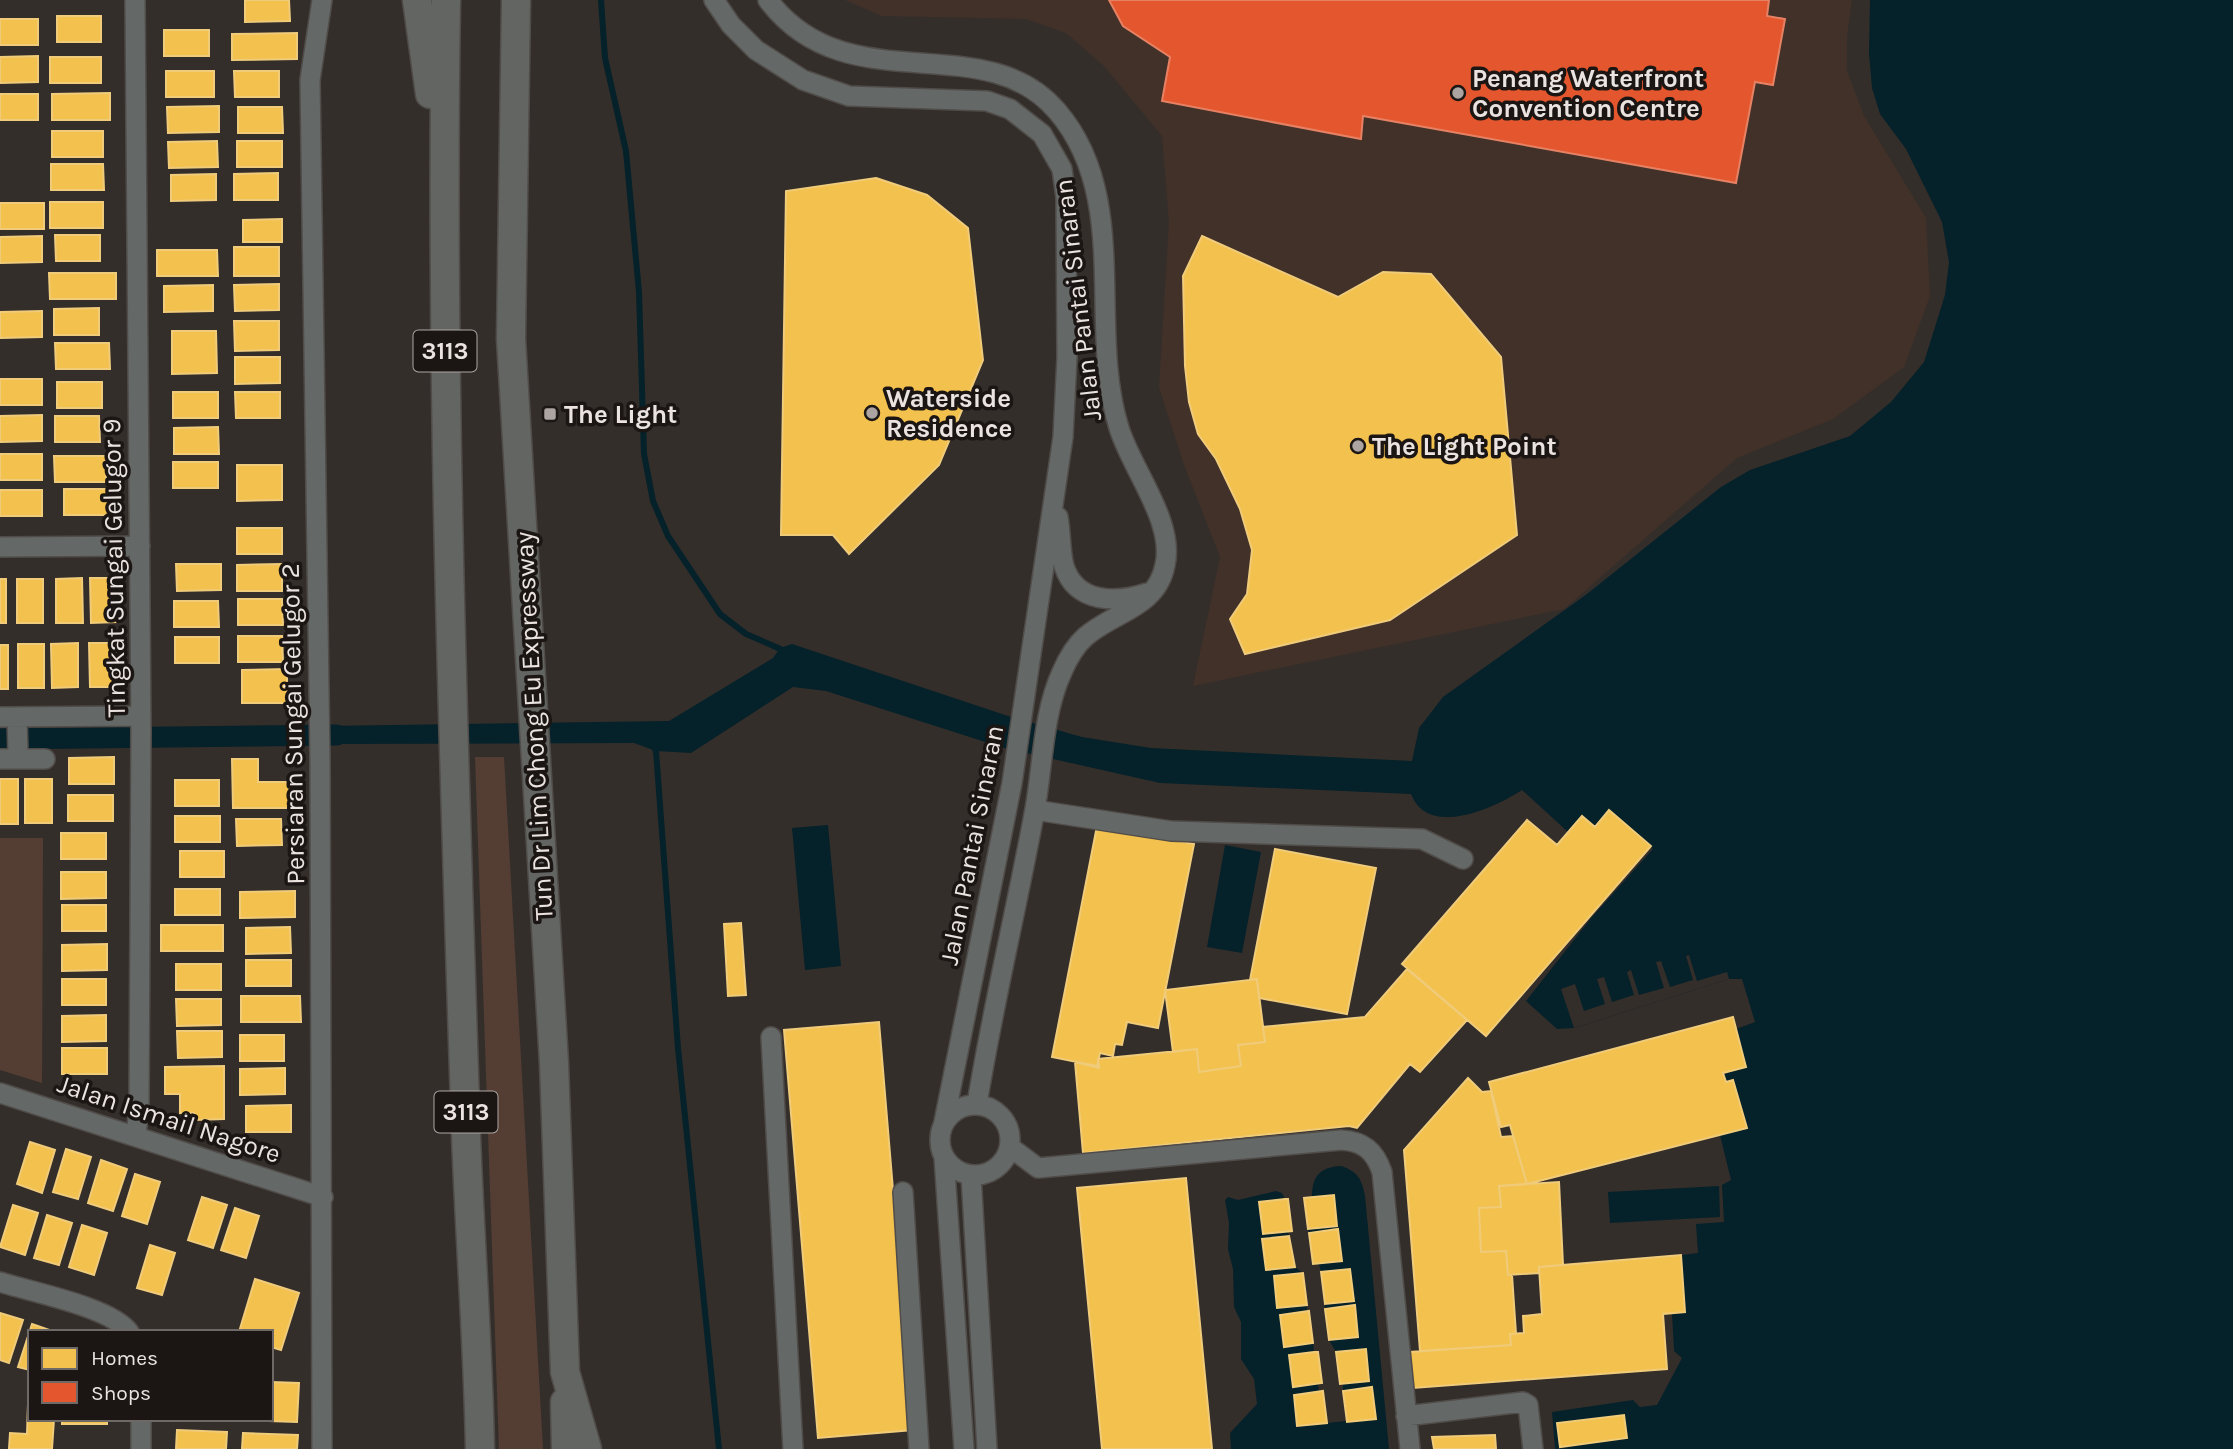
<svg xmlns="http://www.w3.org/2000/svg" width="2233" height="1449" font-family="Karla,sans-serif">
	<rect width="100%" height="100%" fill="#342e2b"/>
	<!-- built -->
	<path fill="#413129" d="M 845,0 L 1852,0 L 1847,36 L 1847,71 L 1864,116 L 1926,218 L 1930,296 L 1904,367 L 1833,419 L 1737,458 L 1564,609 L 1193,686 L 1220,557 L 1183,462 L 1159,387 L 1169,222 L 1162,136 L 1104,66 L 1066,33 L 1026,19 L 882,16 Z"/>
	<!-- green -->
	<path fill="#543e34" d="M 475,757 L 504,757 L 543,1449 L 499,1449 Z
		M 0,838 L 43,838 L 42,1083 L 0,1070 Z"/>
	<!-- water -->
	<path fill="#052129" d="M 1870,0 L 2233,0 L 2233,1449 L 1555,1449 L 1552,1412 L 1633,1400 L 1640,1407 L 1657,1405 L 1682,1358 L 1674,1351 L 1672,1314 L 1685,1312 L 1681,1255 L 1698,1253 L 1696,1224 L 1724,1222 L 1722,1185 L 1731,1180 L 1720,1135 L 1747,1128 L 1733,1080 L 1726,1082 L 1723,1073 L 1746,1067 L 1736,1029 L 1755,1022 L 1742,979 L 1729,979 L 1574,1028 L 1557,1029 L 1526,1001 L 1592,917 L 1653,849 L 1609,810 L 1595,827 L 1568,832 L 1522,790 C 1493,809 1428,838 1411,794 L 1160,783 L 1004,748 L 826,691 L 793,687 L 691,753 L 656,751 L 634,743 L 326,744 L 326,726 L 669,721 L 773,658 L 780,648 L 792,644 L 1008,716 L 1082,737 L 1151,748 L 1412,761 L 1419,728 L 1443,697 L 1587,594 L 1721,487 L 1750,470 L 1850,436 L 1891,402 L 1924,362 L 1945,295 L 1949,262 L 1942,222 L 1906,149 L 1880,114 L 1872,88 L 1869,53 Z
		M 828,825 L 841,966 L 805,970 L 792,828 Z
		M 1225,845 L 1261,852 L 1242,953 L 1207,947 Z
		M 1341,1166 C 1357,1171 1362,1179 1365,1196 L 1389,1449 L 1231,1449 L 1230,1433 L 1257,1404 L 1254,1379 L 1241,1359 L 1241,1322 L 1234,1307 L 1233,1269 L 1228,1249 L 1229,1223 L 1225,1200 L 1228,1197 L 1238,1200 L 1276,1191 L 1282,1193 L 1285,1199 L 1259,1203 L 1263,1234 L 1288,1231 L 1289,1236 L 1262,1239 L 1266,1270 L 1295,1267 L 1303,1273 L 1274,1277 L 1277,1308 L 1307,1305 L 1307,1312 L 1280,1315 L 1284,1346 L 1313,1343 L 1314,1352 L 1289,1355 L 1293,1386 L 1318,1384 L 1319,1392 L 1294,1395 L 1297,1426 L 1376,1418 L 1372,1387 L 1343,1391 L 1343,1384 L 1369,1380 L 1366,1349 L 1336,1352 L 1329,1340 L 1358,1336 L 1355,1305 L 1325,1309 L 1325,1304 L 1354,1300 L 1350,1269 L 1321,1272 L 1319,1264 L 1342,1261 L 1338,1229 L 1309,1233 L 1308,1229 L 1337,1226 L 1334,1195 L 1312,1197 C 1312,1176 1320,1167 1341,1166 Z
		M 1719,1186 L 1720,1217 L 1610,1223 L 1608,1192 Z"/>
	<!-- pier -->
	<path fill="#342e2b" d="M 1689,955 L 1697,981 L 1727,972 L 1729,979 L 1574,1028 L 1561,989 L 1575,984 L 1584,1011 L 1605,1004 L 1597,979 L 1604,977 L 1612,1002 L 1634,995 L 1627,972 L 1631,970 L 1639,995 L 1664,988 L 1656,962 L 1661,961 L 1670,987 L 1693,980 L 1686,956 Z"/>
	<!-- homes -->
	<path fill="#f2c14e" stroke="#f0cb7a" stroke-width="2" d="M 245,0 L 289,0 L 290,21 L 245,22 Z
		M 57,16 L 101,16 L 101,42 L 57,42 Z
		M 0,19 L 38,19 L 38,45 L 0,45 Z
		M 164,30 L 209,30 L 209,56 L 164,56 Z
		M 297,33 L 297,59 L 232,60 L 232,34 Z
		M 38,56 L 38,82 L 0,83 L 0,57 Z
		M 50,57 L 101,57 L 101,83 L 50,83 Z
		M 166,71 L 214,71 L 214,97 L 166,97 Z
		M 234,71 L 279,71 L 279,97 L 235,97 Z
		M 110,93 L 110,120 L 52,120 L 52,94 Z
		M 0,94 L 38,94 L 38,120 L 0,120 Z
		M 219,106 L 219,132 L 168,133 L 167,107 Z
		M 238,107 L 282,107 L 283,133 L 238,133 Z
		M 52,131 L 103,131 L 103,157 L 52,157 Z
		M 217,141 L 218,167 L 169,168 L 168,142 Z
		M 237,141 L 282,141 L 282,167 L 237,167 Z
		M 51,164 L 103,164 L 104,190 L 51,190 Z
		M 278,173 L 278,200 L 234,200 L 234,174 Z
		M 216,174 L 216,200 L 171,201 L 171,175 Z
		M 876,178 L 927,195 L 968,228 L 983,360 L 939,465 L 849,554 L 833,535 L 781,535 L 786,191 Z
		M 50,202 L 103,202 L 103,228 L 50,228 Z
		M 0,203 L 44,203 L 44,229 L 0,229 Z
		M 282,219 L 282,242 L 243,242 L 243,220 Z
		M 55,235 L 100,235 L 100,261 L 56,261 Z
		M 42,236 L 42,262 L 0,263 L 0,237 Z
		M 1202,236 L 1338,297 L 1383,272 L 1431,274 L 1501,357 L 1517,535 L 1390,620 L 1245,654 L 1230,619 L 1247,594 L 1252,550 L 1240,509 L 1216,459 L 1198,434 L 1189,402 L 1185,366 L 1183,276 Z
		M 234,247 L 279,247 L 279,276 L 234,276 Z
		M 157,250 L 217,250 L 218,276 L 157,276 Z
		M 49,273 L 116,273 L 116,299 L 50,299 Z
		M 279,284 L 279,310 L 235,311 L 234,285 Z
		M 213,285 L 213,311 L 164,312 L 164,286 Z
		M 99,308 L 99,335 L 54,335 L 54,309 Z
		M 42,311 L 42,337 L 0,338 L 0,312 Z
		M 234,321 L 279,321 L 279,350 L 235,351 Z
		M 172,331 L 216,331 L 217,373 L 172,374 Z
		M 55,343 L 109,343 L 110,369 L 56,369 Z
		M 235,357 L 280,357 L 280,383 L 235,384 Z
		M 0,379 L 42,379 L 42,405 L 0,405 Z
		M 57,382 L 102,382 L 102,408 L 57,408 Z
		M 173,392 L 218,392 L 218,418 L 173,418 Z
		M 235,392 L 280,392 L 280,418 L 236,418 Z
		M 42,415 L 42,441 L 0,442 L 0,416 Z
		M 55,416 L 99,416 L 100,442 L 55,442 Z
		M 218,427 L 219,454 L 174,454 L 174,428 Z
		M 0,454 L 42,454 L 42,480 L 0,480 Z
		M 54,456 L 106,456 L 106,482 L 55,482 Z
		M 173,462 L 218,462 L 218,488 L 173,488 Z
		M 237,465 L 282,465 L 282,500 L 237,501 Z
		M 64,489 L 109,489 L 109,515 L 64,515 Z
		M 0,490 L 42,490 L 42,516 L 0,516 Z
		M 237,528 L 282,528 L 282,554 L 237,554 Z
		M 176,564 L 221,564 L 221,590 L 177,591 Z
		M 282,564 L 282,591 L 237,591 L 237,565 Z
		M 82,578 L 83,623 L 56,623 L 56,579 Z
		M 90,578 L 116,578 L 117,622 L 91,623 Z
		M 0,579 L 6,579 L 6,623 L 0,623 Z
		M 17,579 L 43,579 L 43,623 L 17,623 Z
		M 238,599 L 282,599 L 283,625 L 238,625 Z
		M 174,601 L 218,601 L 219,627 L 174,627 Z
		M 238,636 L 282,636 L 283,662 L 238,662 Z
		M 175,637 L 219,637 L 219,663 L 175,663 Z
		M 78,643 L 78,687 L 52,688 L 51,644 Z
		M 89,643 L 116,643 L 116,687 L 90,687 Z
		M 18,644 L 44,644 L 44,688 L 18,688 Z
		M 0,645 L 8,645 L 8,689 L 0,689 Z
		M 287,669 L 287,703 L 242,703 L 242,670 Z
		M 114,757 L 114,784 L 69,784 L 69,758 Z
		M 232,759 L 258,759 L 258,782 L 291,782 L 291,808 L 233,808 Z
		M 0,779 L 18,779 L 18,824 L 0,824 Z
		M 25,779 L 52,779 L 52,823 L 25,823 Z
		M 175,780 L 219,780 L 219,806 L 175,806 Z
		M 68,795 L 113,795 L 113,821 L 68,821 Z
		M 1609,810 L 1651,846 L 1486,1036 L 1402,964 L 1527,820 L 1557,845 L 1582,816 L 1595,827 Z
		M 175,816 L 220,816 L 220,842 L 175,842 Z
		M 236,819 L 281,819 L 282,845 L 237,846 Z
		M 1097,826 L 1194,844 L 1158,1028 L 1127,1022 L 1122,1045 L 1115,1044 L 1113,1056 L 1100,1053 L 1097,1066 L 1052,1057 Z
		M 61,833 L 106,833 L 106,859 L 61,859 Z
		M 1275,849 L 1376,868 L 1347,1014 L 1259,998 L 1257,979 L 1250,980 Z
		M 180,851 L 224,851 L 224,877 L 180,877 Z
		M 61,872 L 106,872 L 106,898 L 61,899 Z
		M 175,889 L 220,889 L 220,915 L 175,915 Z
		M 295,891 L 295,917 L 240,918 L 240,892 Z
		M 62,905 L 106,905 L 106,931 L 62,931 Z
		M 741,923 L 746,995 L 728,996 L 724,924 Z
		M 161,925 L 223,925 L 223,951 L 161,951 Z
		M 290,927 L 291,953 L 246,954 L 246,928 Z
		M 107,944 L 107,970 L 62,971 L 62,945 Z
		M 246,960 L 291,960 L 291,986 L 246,986 Z
		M 176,964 L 221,964 L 221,990 L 176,990 Z
		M 1407,969 L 1467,1020 L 1420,1072 L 1410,1064 L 1357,1128 L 1349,1126 L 1083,1153 L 1075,1062 L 1099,1068 L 1098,1059 L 1197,1049 L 1199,1072 L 1241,1066 L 1238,1045 L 1265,1042 L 1263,1027 L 1365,1017 Z
		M 62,979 L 106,979 L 106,1005 L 62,1005 Z
		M 1257,979 L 1265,1042 L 1238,1045 L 1241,1066 L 1199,1072 L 1197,1049 L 1173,1052 L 1165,990 Z
		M 241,996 L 300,996 L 301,1022 L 241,1022 Z
		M 176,999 L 221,999 L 221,1025 L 177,1026 Z
		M 106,1015 L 106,1041 L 62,1042 L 62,1016 Z
		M 1733,1017 L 1746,1067 L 1723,1073 L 1726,1082 L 1733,1080 L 1747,1128 L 1527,1184 L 1510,1125 L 1501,1127 L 1489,1082 Z
		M 879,1022 L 913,1430 L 818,1438 L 784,1030 Z
		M 177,1031 L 222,1031 L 222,1057 L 178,1058 Z
		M 240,1035 L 284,1035 L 284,1061 L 240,1061 Z
		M 62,1048 L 107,1048 L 107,1074 L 62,1074 Z
		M 224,1066 L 224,1119 L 194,1120 L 194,1113 L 180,1113 L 180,1094 L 165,1094 L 165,1067 Z
		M 285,1068 L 285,1094 L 240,1095 L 240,1069 Z
		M 1468,1078 L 1482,1092 L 1491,1091 L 1501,1137 L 1513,1136 L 1527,1184 L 1499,1186 L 1501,1207 L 1479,1208 L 1481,1252 L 1506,1251 L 1508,1275 L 1512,1275 L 1516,1334 L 1510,1334 L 1511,1345 L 1420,1351 L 1404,1150 Z
		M 291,1105 L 291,1132 L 246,1132 L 246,1106 Z
		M 30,1142 L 55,1150 L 42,1193 L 17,1184 Z
		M 66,1149 L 91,1157 L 78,1199 L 53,1192 Z
		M 101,1160 L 127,1169 L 113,1211 L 88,1203 Z
		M 135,1174 L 160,1182 L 147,1224 L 122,1216 Z
		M 1186,1178 L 1212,1449 L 1102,1449 L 1077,1188 Z
		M 1559,1182 L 1563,1265 L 1539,1267 L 1539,1273 L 1508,1275 L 1506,1251 L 1481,1252 L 1479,1208 L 1501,1207 L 1499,1186 Z
		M 1334,1195 L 1337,1226 L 1308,1229 L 1304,1198 Z
		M 202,1197 L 227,1205 L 213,1248 L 188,1240 Z
		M 1285,1199 L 1288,1199 L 1292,1231 L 1263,1234 L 1259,1202 Z
		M 13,1205 L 38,1213 L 25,1255 L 0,1247 Z
		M 235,1208 L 259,1216 L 246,1258 L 221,1250 Z
		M 47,1215 L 72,1223 L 59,1265 L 34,1258 Z
		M 82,1225 L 107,1233 L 94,1275 L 69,1267 Z
		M 1338,1229 L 1342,1261 L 1313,1264 L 1309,1233 Z
		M 1289,1236 L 1295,1267 L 1266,1270 L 1262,1239 Z
		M 150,1245 L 175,1253 L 162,1295 L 137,1288 Z
		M 1681,1255 L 1685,1312 L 1663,1314 L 1667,1369 L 1413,1388 L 1410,1352 L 1511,1345 L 1510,1334 L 1524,1333 L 1523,1316 L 1542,1314 L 1539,1267 Z
		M 1350,1269 L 1354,1301 L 1325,1304 L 1321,1272 Z
		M 1303,1273 L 1307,1305 L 1277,1308 L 1274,1276 Z
		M 255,1279 L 299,1293 L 281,1350 L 271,1347 L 271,1332 L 239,1332 Z
		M 1355,1305 L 1358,1337 L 1329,1340 L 1325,1309 Z
		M 1309,1311 L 1313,1343 L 1284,1347 L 1280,1315 Z
		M 0,1313 L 23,1320 L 9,1363 L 0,1360 Z
		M 32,1324 L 55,1332 L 30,1332 L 30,1370 L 18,1367 Z
		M 1366,1349 L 1369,1381 L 1340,1384 L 1336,1352 Z
		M 1314,1352 L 1318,1352 L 1322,1383 L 1293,1387 L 1289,1355 Z
		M 271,1382 L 299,1383 L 297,1422 L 242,1420 L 271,1419 Z
		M 1372,1387 L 1376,1419 L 1347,1422 L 1343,1391 Z
		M 1323,1391 L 1327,1423 L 1297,1426 L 1294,1395 Z
		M 28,1404 L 30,1419 L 54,1419 L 52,1449 L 9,1449 L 10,1433 L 27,1434 Z
		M 1624,1415 L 1627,1438 L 1560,1447 L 1557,1423 Z
		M 62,1419 L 107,1419 L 107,1424 L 62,1424 Z
		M 177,1430 L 227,1432 L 226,1449 L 176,1449 Z
		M 243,1433 L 298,1435 L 297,1449 L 242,1449 Z
		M 1495,1435 L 1496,1449 L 1434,1449 L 1432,1437 Z"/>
	<!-- shops -->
	<path fill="#e4572e" stroke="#e68163" stroke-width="2" d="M 1109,0 L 1769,0 L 1767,16 L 1785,19 L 1773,85 L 1755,82 L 1736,183 L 1363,116 L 1361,139 L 1162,101 L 1170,57 L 1123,26 Z"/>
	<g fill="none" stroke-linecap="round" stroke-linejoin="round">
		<!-- stream -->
		<path stroke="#052129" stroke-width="6" d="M 601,0 L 605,58 L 626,151 L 639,292 L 644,454 L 653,501 L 668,536 L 720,614 L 746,634 L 785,651
			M 652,744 L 656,751 L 678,1048 L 719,1449"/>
		<!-- canal -->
		<path stroke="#052129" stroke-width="21" d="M 0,739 L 337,735"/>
		<defs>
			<path id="minor" d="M 135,0 L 141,730 L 139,1108 L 136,1135
				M 322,0 L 310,80 L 320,759 L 322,1449
				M 714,0 L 731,25 L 756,50 L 803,80 L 849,96 L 987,101 L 1010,109 L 1042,134 L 1062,169 L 1066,198 L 1067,357 L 1063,437 L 1012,783 L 944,1122
				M 768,0 C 847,105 984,25 1057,111 C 1132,198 1087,326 1119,428 C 1132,470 1175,522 1165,565 C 1157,608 1113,612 1085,637 C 1074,647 1068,658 1062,672 C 1043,713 1043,764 1035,809 C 1017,907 993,1005 977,1104
				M 1058,517 C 1061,533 1060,551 1064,566 C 1076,604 1117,603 1147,593
				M 0,547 L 140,546
				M 0,717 L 141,716
				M 17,717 L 18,755 L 21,759
				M 0,759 L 45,759
				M 1035,810 L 1171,831 L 1422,839 L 1463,859
				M 771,1037 L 793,1449
				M 0,1093 L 323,1197
				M940 1140a35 35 0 1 1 70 0a35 35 0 1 1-70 0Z
				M 1010,1147 L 1038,1168 L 1341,1140 C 1363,1141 1375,1151 1382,1172 L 1410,1449
				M 944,1157 L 964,1449
				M 971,1175 L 987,1449
				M 903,1192 L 919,1449
				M 0,1282 C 31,1292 111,1307 129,1332
				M 1406,1416 L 1523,1402 L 1528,1405 L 1533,1449
				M 141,1449 L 141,1419"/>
			<path id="highway" d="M 417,0 L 430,94
				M 446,0 C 440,379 454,757 466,1136 C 470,1240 478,1345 480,1449
				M 516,0 L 511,339 L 554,1063 L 565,1372 L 587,1449
				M 565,1402 L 566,1449"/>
		</defs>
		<!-- minor casing -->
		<use href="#minor" stroke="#504c49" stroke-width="22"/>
		<!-- highway casing -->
		<use href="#highway" stroke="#504c49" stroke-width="31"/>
		<!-- minor -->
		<use href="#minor" stroke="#646867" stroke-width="19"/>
		<!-- highway -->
		<use href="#highway" stroke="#636562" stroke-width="28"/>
	</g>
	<!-- markers -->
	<g fill="#aba4a1" stroke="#1b1614" stroke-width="2.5">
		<circle cx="1458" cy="93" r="7"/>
		<circle cx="872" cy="413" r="7"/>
		<rect x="543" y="407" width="14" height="14" rx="3.5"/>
		<circle cx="1358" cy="446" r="7"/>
	</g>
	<g text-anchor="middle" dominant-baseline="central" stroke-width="7" stroke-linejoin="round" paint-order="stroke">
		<!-- shield labels -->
		<g fill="#1b1614" stroke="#ada6a3" stroke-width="2">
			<rect x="413.5" y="330.5" width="63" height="41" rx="5"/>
			<rect x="434.5" y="1091.5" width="63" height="41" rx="5"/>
		</g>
		<g font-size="24" font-weight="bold" fill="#ebe3e0">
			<text x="445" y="351">3113</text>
			<text x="466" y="1112">3113</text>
		</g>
		<!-- poi labels -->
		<g font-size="26" font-weight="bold" fill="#ebe3e0" stroke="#1b1614" text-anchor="start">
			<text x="1472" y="78">Penang Waterfront<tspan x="1472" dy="30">Convention Centre</tspan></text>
			<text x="886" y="398">Waterside<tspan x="886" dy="30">Residence</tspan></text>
			<text x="564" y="414">The Light</text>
			<text x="1372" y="446">The Light Point</text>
		</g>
		<!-- street labels -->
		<g font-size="26" fill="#ebe3e0" stroke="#1b1614">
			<text transform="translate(1078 300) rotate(-97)">Jalan Pantai Sinaran</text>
			<text transform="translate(114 568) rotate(-91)">Tingkat Sungai Gelugor 9</text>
			<text transform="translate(293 724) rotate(-91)">Persiaran Sungai Gelugor 2</text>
			<text transform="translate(534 726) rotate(-93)">Tun Dr Lim Chong Eu Expressway</text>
			<text transform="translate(972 845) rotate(-79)">Jalan Pantai Sinaran</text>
			<text transform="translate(169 1119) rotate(18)">Jalan Ismail Nagore</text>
		</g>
	</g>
	<!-- legend -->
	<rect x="28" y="1330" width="245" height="91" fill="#1b1614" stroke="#6e6866" stroke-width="2"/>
	<rect x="42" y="1348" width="35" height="21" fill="#f2c14e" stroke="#6e6866" stroke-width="2"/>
	<text x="91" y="1365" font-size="21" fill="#ebe3e0">Homes</text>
	<rect x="42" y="1382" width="35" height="21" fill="#e4572e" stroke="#6e6866" stroke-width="2"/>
	<text x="91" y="1400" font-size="21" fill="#ebe3e0">Shops</text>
</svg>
